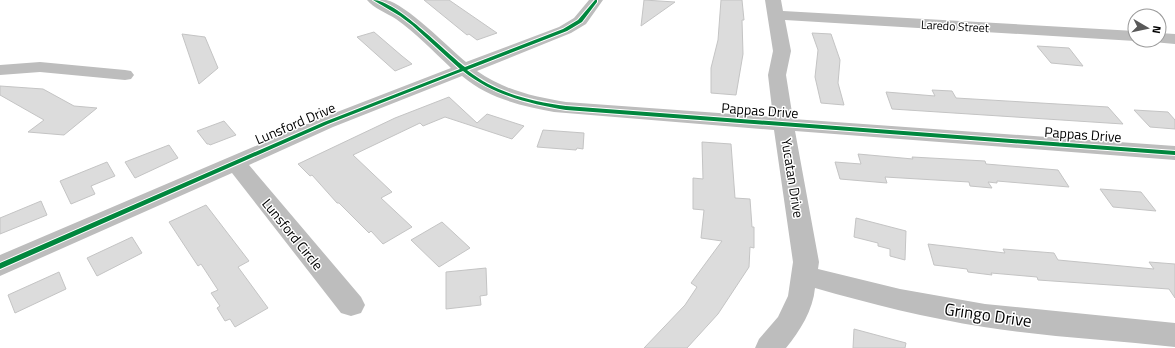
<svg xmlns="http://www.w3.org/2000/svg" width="1175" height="348" font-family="'Titillium Web',sans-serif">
	<rect width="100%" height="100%" fill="#fff"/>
	<!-- building -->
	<path fill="#dcdcdc" stroke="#c4c4c4" d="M 424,0 L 449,0 L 497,33 L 477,40 L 469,34 L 467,35 Z
		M 644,0 L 675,2 L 641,26 Z
		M 721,0 L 742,0 L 744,20 L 742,20 L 743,54 L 736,95 L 711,93 L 711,68 L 718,40 Z
		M 374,32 L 402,56 L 412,64 L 395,71 L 357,37 Z
		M 812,33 L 831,34 L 840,60 L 838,83 L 844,105 L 821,103 L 815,77 L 818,50 Z
		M 182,34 L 205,37 L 218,68 L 199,84 Z
		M 1037,46 L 1069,48 L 1083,66 L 1051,63 Z
		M 0,86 L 43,89 L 74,106 L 97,108 L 64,135 L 28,132 L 44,120 L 0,95 Z
		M 932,90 L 952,91 L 956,98 L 1108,107 L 1123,124 L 892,109 L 886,92 L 935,96 Z
		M 449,97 L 477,123 L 487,114 L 524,126 L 512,139 L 445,117 L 423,126 L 420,123 L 353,155 L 392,192 L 381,198 L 412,227 L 383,244 L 371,231 L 369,233 L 339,203 L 337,203 L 312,175 L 310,176 L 298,164 L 395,118 Z
		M 1134,110 L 1168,112 L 1175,120 L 1175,129 L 1150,127 Z
		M 224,121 L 236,135 L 210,145 L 209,144 L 207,144 L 197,131 Z
		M 543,130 L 584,133 L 583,149 L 577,148 L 576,150 L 537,147 Z
		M 702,142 L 731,144 L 735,198 L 750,199 L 752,227 L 754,227 L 754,248 L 750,247 L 749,267 L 718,314 L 687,348 L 644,348 L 685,305 L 697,287 L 691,283 L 722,241 L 701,238 L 704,210 L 693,209 L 693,178 L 703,179 Z
		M 169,145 L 178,158 L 135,178 L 125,162 Z
		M 858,154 L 913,159 L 912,157 L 967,160 L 985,161 L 986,164 L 1058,170 L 1069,187 L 997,181 L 997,183 L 988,182 L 992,188 L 970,186 L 969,182 L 885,177 L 887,183 L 840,179 L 835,162 L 861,164 Z
		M 107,162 L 115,176 L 91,186 L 95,194 L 71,204 L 60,181 Z
		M 1100,189 L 1141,192 L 1156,211 L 1113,207 Z
		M 41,201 L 47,215 L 0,234 L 0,218 Z
		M 206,205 L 249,261 L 238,267 L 268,308 L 235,327 L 230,319 L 225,321 L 217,308 L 220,306 L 211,293 L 218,290 L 201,264 L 198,266 L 169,222 Z
		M 856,218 L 906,231 L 905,260 L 890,256 L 890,249 L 878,246 L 878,243 L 854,237 Z
		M 442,222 L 470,248 L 439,267 L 411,240 Z
		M 132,237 L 142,253 L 97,276 L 87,258 Z
		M 928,244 L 1005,253 L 1003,249 L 1054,253 L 1058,260 L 1154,269 L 1149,262 L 1175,264 L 1175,298 L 1169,289 L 1038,280 L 1037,277 L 991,273 L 992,275 L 968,272 L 967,269 L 934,265 Z
		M 486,268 L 487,295 L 480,296 L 481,305 L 446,309 L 446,272 Z
		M 59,272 L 66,289 L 15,313 L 8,295 Z
		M 854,329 L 906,343 L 905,348 L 853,348 Z"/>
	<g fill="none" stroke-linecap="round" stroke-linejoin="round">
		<!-- street -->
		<path fill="#bdbdbd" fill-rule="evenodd" d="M 367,0 C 373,0 380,0 386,0 C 405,3 450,49 466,62 L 559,27 L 574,18 L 589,0 L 603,0 L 586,24 L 571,33 L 477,71 C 504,90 534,97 566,102 L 773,117 L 768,75 L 773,51 L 765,0 L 781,0 L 783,11 L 1135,31 L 1135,40 L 1139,40 L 1135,41 L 785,20 L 791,51 L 786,75 L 793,119 L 1175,146 L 1175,160 L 795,131 L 819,262 L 818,269 L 900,289 L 985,304 L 1175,323 L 1175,347 C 1112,340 1047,337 984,327 C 927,318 871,304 815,288 C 813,310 800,331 786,348 L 755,348 L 759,339 L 778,317 L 788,296 L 793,262 L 774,130 L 554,112 C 521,106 488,98 462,76 L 333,127 L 249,165 L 361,297 L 365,305 L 361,313 L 351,316 L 341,313 L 232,173 L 0,276 L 0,255 L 319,119 L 451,68 C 433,51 416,33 396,19 C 387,13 373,8 367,0 Z
			M 1159,33 L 1175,34 L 1175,44 L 1153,42 L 1152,40 L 1159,40 Z
			M 40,62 L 125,70 L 131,71 L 134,75 L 131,79 L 125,80 L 40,72 L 0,75 L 0,65 Z"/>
		<defs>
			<path id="cycleway" d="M 373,0 C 396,0 445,52 465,67 L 563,29 L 578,20 L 595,0 L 597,0 L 597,2 L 582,22 L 567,31 L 467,70 C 496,93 530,101 566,106 L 1175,151 L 1175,155 L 566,110 C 529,104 493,95 463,71 L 328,124 L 0,269 L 0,263 L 324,122 L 460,69 L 412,25 L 400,16 Z"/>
		</defs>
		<!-- cycleway casing -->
		<use href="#cycleway" stroke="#fff" stroke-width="2"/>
		<!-- cycleway -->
		<use href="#cycleway" fill="#00873e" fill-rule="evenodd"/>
	</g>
	<g text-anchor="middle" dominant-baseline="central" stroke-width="3" stroke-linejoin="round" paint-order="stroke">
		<!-- far-street labels -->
		<g font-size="12" fill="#000" stroke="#fff">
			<text transform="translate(955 26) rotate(3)">Laredo Street</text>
		</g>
		<!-- street labels -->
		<g font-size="14" fill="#000" stroke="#fff">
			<text transform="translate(760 110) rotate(4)">Pappas Drive</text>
			<text transform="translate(295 123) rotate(-23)">Lunsford Drive</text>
			<text transform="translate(1083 134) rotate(4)">Pappas Drive</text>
			<text transform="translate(793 178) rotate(81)">Yucatan Drive</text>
			<text transform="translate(293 234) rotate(51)">Lunsford Circle</text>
		</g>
		<!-- near-street labels -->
		<g font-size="17" fill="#000" stroke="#fff">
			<text transform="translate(988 315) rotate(8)">Gringo Drive</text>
		</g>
	</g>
	<!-- north arrow -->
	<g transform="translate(1147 28) rotate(99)"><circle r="19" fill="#ffffff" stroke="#999999"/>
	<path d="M0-3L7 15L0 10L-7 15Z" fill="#595959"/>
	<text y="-6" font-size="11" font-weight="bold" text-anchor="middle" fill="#000000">N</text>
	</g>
</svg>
